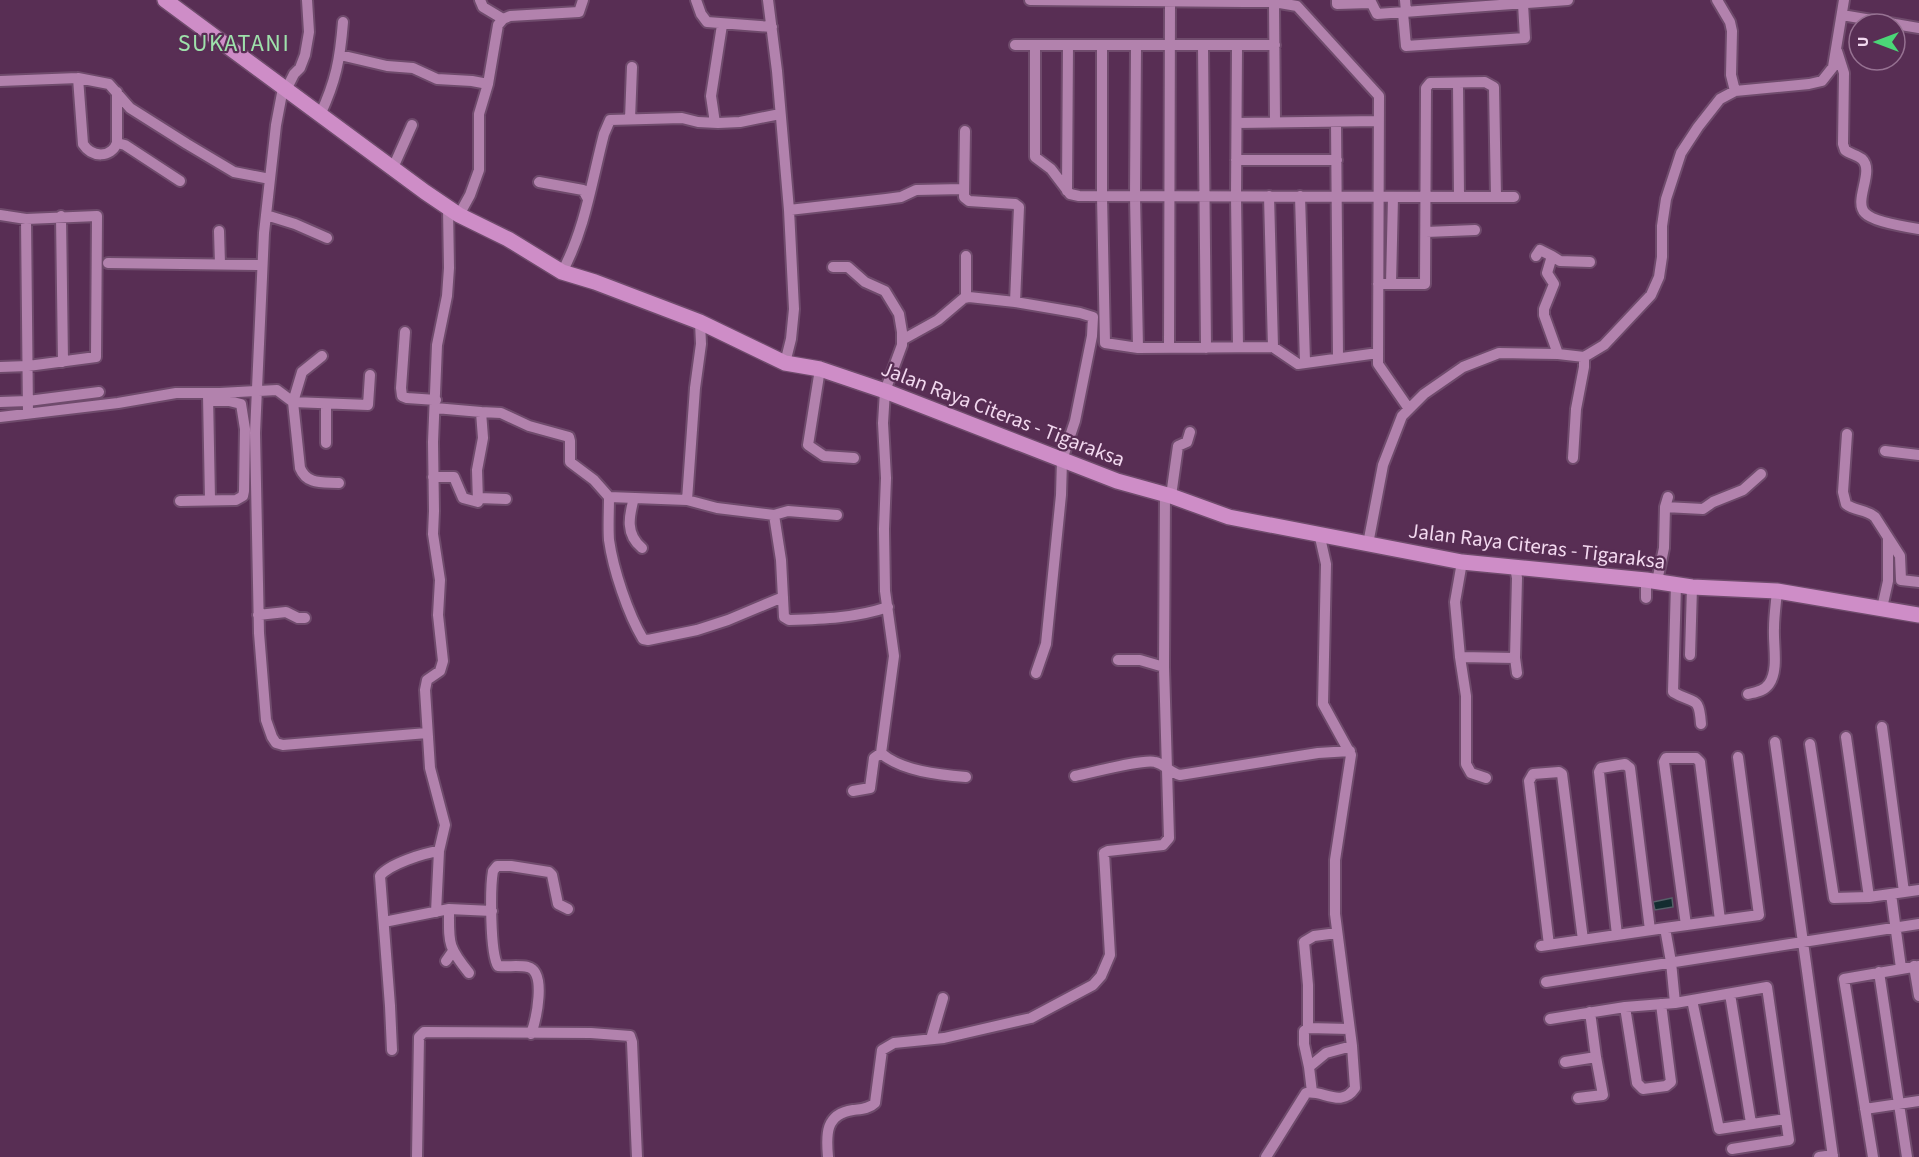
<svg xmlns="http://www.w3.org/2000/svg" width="1919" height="1157" font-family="'Source Sans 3',sans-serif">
	<rect width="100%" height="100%" fill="#582e54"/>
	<!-- water -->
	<path fill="#132c30" stroke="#566069" stroke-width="1.5" d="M 1672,898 L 1673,907 L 1655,910 L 1653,902 Z"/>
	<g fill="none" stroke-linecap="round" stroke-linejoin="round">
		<defs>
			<path id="minor" d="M 480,0 L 483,7 L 503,19
				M 696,0 L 701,14 L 707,22 L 772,27
				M 768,0 L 777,71 L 789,210 L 794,309 L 791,339 L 785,363
				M 1030,0 L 1245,2
				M 1245,0 L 1245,2 L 1274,2
				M 1337,0 L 1337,4 L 1370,3
				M 1370,0 L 1377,14 L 1568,0
				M 1405,0 L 1406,12
				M 1717,0 L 1730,22 L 1732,31 L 1731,75 L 1735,91
				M 1403,13 L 1406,46 L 1525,38 L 1523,4
				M 1842,15 L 1895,24
				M 1895,24 L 1919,28
				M 1015,45 L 1275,45
				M 1035,45 L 1035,157 L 1051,169 L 1070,194 L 1079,196 L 1514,197
				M 1102,45 L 1102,196 L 1105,343 L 1138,348 L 1273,347
				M 1136,45 L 1135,196 L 1138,348
				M 1203,46 L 1206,348
				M 1237,46 L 1236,196 L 1238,347
				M 1837,51 L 1844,73 L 1843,144 L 1845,150 C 1850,154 1857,155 1862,159 C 1875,171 1853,201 1865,213 C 1873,222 1906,227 1919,229
				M 340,55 L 387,66 L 413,68 L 437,79 L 472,81 L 488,84
				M 78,78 L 83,144 C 92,158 111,158 117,143 L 117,92
				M 0,81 L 78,78 L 109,84 L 130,108 L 187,144 L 234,172 L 270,179
				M 1458,83 L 1459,197
				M 283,88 L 276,125 L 264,233 L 255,433 L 259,633 L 266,720 L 272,737 L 276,743 L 283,745 L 427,733
				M 286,90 L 294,74 L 300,68 L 305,55 L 309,32 L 307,0
				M 320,115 C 336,81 340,59 343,22
				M 630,119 L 632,67
				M 1275,121 L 1274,2 L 1297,6 L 1379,96 L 1378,364 L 1409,409
				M 1336,122 L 1338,357
				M 715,123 L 711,96 L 722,25
				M 1237,123 L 1379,121
				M 965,131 L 964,197 L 969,201 L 1015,204 L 1019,207 L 1015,302
				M 117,143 L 125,145 L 180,181
				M 1236,160 L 1337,160
				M 392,170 L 412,125
				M 539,182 L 583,190 L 588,199
				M 1067,191 L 1068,45
				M 1269,196 L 1273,347 L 1298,364 L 1378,353
				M 1300,196 L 1305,362
				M 789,210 L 886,199 L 901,197 L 916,190 L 963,189
				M 0,215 L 26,219 L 97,216 L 96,357 L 28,366 L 0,367
				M 266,215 L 295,224 L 327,238
				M 459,215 L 470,195 L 479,170 L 479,114 L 488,84 L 498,25 L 503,19 L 510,16 L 579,12 L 583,0
				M 61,216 L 63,362
				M 26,219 L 28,414
				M 219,231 L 220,264
				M 1426,232 L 1475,230
				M 1536,256 L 1540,250 L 1552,256
				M 108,263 L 262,265
				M 833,267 L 848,267 L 865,282 L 885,291 L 899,314 L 902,332 L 902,345 L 885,391 L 883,423 L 886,478 L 884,529 L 885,591 L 894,656 L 881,753 C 901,771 940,775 966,777
				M 562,272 C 585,230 592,180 604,134 L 610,120 L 682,118 L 698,122 L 718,123 L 740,122 L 780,114
				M 1378,284 L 1425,284 L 1426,88 L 1430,83 L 1485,82 L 1494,87 L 1496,197
				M 1391,284 L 1393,197
				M 966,297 L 966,256
				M 405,332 L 401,388 L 402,396 L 407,398 L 436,400
				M 902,340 L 938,320 L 964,298 L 969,297 L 1015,302 L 1080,313 L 1093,317 L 1092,336 L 1075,421 L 1062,460 L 1061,495 L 1046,644 L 1036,673
				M 1169,347 L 1170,2
				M 1558,354 L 1544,315 L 1544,309 L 1554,284 L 1547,273 L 1552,256 L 1560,261 L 1590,262
				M 322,356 L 302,372 L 293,402 L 300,468 C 307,485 322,482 339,483
				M 820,369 L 808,445 L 824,456 L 854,458
				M 208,395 L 210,500
				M 0,402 L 28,401 L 99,392
				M 481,412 L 501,413 L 529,426 L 569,437 L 570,441 L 570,462 L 594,480 L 609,497 L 687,500 L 717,508 L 774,515 L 788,511 L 837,515
				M 0,417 L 118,403 L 176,393 L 220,393 L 277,390 L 293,402 L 368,405 L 370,375
				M 1847,434 L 1843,492 L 1846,504 C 1854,511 1866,509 1875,517 L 1900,556 L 1901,580 L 1919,582
				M 326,443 L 326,405
				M 1885,451 L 1919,455
				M 1573,458 L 1576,409 L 1584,367 L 1584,357
				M 433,477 L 454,477 L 463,498 L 478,502 L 477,470 L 483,438 L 481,412 L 435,408
				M 1171,496 L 1178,446 L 1187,442 L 1190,432
				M 609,497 C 609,511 608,526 609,540 C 613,569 628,614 643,639 L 648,640 L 697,630 L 728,620 L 783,597
				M 479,498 L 506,499
				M 634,498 C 629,516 625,534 642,548
				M 687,500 L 695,388 L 701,344 L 700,322
				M 180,501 L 236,500 L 243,496 L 244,491 L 245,429 L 241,404 L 229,401 L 209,401
				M 1665,507 L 1703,509 L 1713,502 L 1743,490 L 1761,474
				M 774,515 L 781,560 L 784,617 L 789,620 C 823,619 855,618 888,607
				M 1368,544 L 1383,465 L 1402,416 L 1424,394 L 1463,367 L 1499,353 L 1558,354 L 1584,357 L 1604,345 L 1651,295 L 1659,277 L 1662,257 L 1662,226 L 1666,199 L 1681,153 L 1698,127 L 1720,99 L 1735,91 L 1809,84 L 1822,81 L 1833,67 L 1844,0
				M 1462,562 L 1455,602 L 1460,657 L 1466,696 L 1466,764 L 1471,773 L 1486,778
				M 1515,567 L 1517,578 L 1515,658 L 1517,673
				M 1646,580 L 1646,598
				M 1657,581 L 1664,548 L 1665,507 L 1668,497
				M 1676,584 L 1673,692 C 1694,705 1699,694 1701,724
				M 1882,608 L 1888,581 L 1888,539
				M 258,615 L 286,612 L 298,618 L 305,618
				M 1690,655 L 1692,587
				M 1460,657 L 1515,658
				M 1118,660 L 1140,660 L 1164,667
				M 1748,694 C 1756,692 1764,691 1769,684 C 1779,670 1773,645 1774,628 C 1774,616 1776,603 1777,591
				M 1882,727 L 1904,892
				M 1846,737 L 1869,897
				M 1775,742 L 1833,1157
				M 1810,744 L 1834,898 L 1869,897 L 1919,890
				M 1075,776 C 1091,773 1142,759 1155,762 C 1165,764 1170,773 1180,775 L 1318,753 L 1350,751
				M 853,791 L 870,788 L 874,758 L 881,753
				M 1891,894 L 1901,968
				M 449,909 C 449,943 447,946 469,973
				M 436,912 L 439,851 L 445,825 L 430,768 L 425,690 L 427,680 L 440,671 L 443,661 L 438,615 L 440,580 L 433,534 L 434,511 L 433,442 L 437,345 L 447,296 L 449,268 L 448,208
				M 384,922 L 449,909 L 492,911
				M 1686,925 L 1664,762 L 1666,758 L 1696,758 L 1700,762 L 1720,920
				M 1665,928 L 1759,915 L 1738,757
				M 1617,935 L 1599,772 L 1601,768 L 1625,764 L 1630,768 L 1650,930
				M 1549,945 L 1529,781 L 1533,774 L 1559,772 L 1562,774 L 1583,940
				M 1541,946 L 1665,928 L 1671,962 L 1675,1003
				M 446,961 L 453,951
				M 1914,966 L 1919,996
				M 1879,972 L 1907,1157
				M 1546,982 L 1919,924
				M 1730,994 L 1751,1123
				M 1692,1000 L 1719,1129 L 1786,1119
				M 1625,1007 L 1637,1083 L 1643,1089 L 1666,1086 L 1671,1082 L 1661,1004
				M 1550,1019 L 1625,1007 L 1675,1003 L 1767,987 L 1789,1140 L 1732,1149
				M 1308,1028 L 1308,985 L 1304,942 L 1314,936 L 1337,933
				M 531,1034 C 536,1020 547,972 528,967 C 518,965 508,967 498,966 C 490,953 490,888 493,871 L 497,866 L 511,866 L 549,872 L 552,875 L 558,904 L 568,909
				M 931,1039 L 943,998
				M 392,1050 L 390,1006 L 380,876 C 389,864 424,853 439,851
				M 1565,1062 L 1596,1057
				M 1309,1067 L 1304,1044 L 1304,1031 L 1308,1028 L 1349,1029
				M 1312,1092 L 1309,1067 L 1326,1053 L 1352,1046
				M 1578,1098 L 1603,1095 L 1596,1057 L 1590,1012
				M 1865,1109 L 1919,1101
				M 417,1157 L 419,1037 L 424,1032 L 591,1033 L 630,1036 L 632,1042 L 637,1157
				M 828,1157 C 826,1135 825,1114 853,1110 C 861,1109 869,1109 875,1103 L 882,1050 L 894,1043 L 944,1038 L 1031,1018 L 1093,985 L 1101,976 L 1110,955 L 1104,853 L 1108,851 L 1163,845 L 1169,838 L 1164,667 L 1165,495
				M 1266,1157 L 1306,1093 C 1322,1089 1341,1109 1355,1088 L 1352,1046 L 1335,914 L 1335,860 L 1351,755 L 1323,704 L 1326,564 L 1319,533
				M 1819,1157 L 1833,1155
				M 1873,1157 L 1844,979 L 1919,966"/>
			<path id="major" d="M 165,0 L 425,192 L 459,215 L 508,239 L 562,272 L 595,282 L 700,322 L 785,363 L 820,369 L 885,391 L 1117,481 L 1171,496 L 1229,517 L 1462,562 L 1646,580 L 1692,587 L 1777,591 L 1919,615"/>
		</defs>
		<!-- minor casing -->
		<use href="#minor" stroke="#6f4b6c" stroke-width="14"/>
		<!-- major casing -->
		<use href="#major" stroke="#6f4b6c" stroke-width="18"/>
		<!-- minor -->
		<use href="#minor" stroke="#b282ad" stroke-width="10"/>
		<!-- major -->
		<use href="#major" stroke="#ce8dc7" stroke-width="15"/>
	</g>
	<g text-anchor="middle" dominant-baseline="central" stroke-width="4.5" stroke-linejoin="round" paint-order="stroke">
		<!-- street labels -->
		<g font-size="21" fill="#f2d8ef" stroke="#582e54">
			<text transform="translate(1003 414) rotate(21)">Jalan Raya Citeras - Tigaraksa</text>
			<text transform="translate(1537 546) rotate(7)">Jalan Raya Citeras - Tigaraksa</text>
		</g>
		<!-- quarter labels -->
		<g font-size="24" letter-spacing="1.5" fill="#9ee1ab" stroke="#582e54">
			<text x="234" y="43">SUKATANI</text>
		</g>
	</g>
	<!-- north arrow -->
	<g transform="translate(1877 42) rotate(270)"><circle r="28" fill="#582e54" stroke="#967292" stroke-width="1.5"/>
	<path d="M0-4.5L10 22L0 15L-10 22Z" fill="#4bd677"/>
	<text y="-9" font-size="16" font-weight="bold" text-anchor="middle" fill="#f2d8ef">U</text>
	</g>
</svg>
